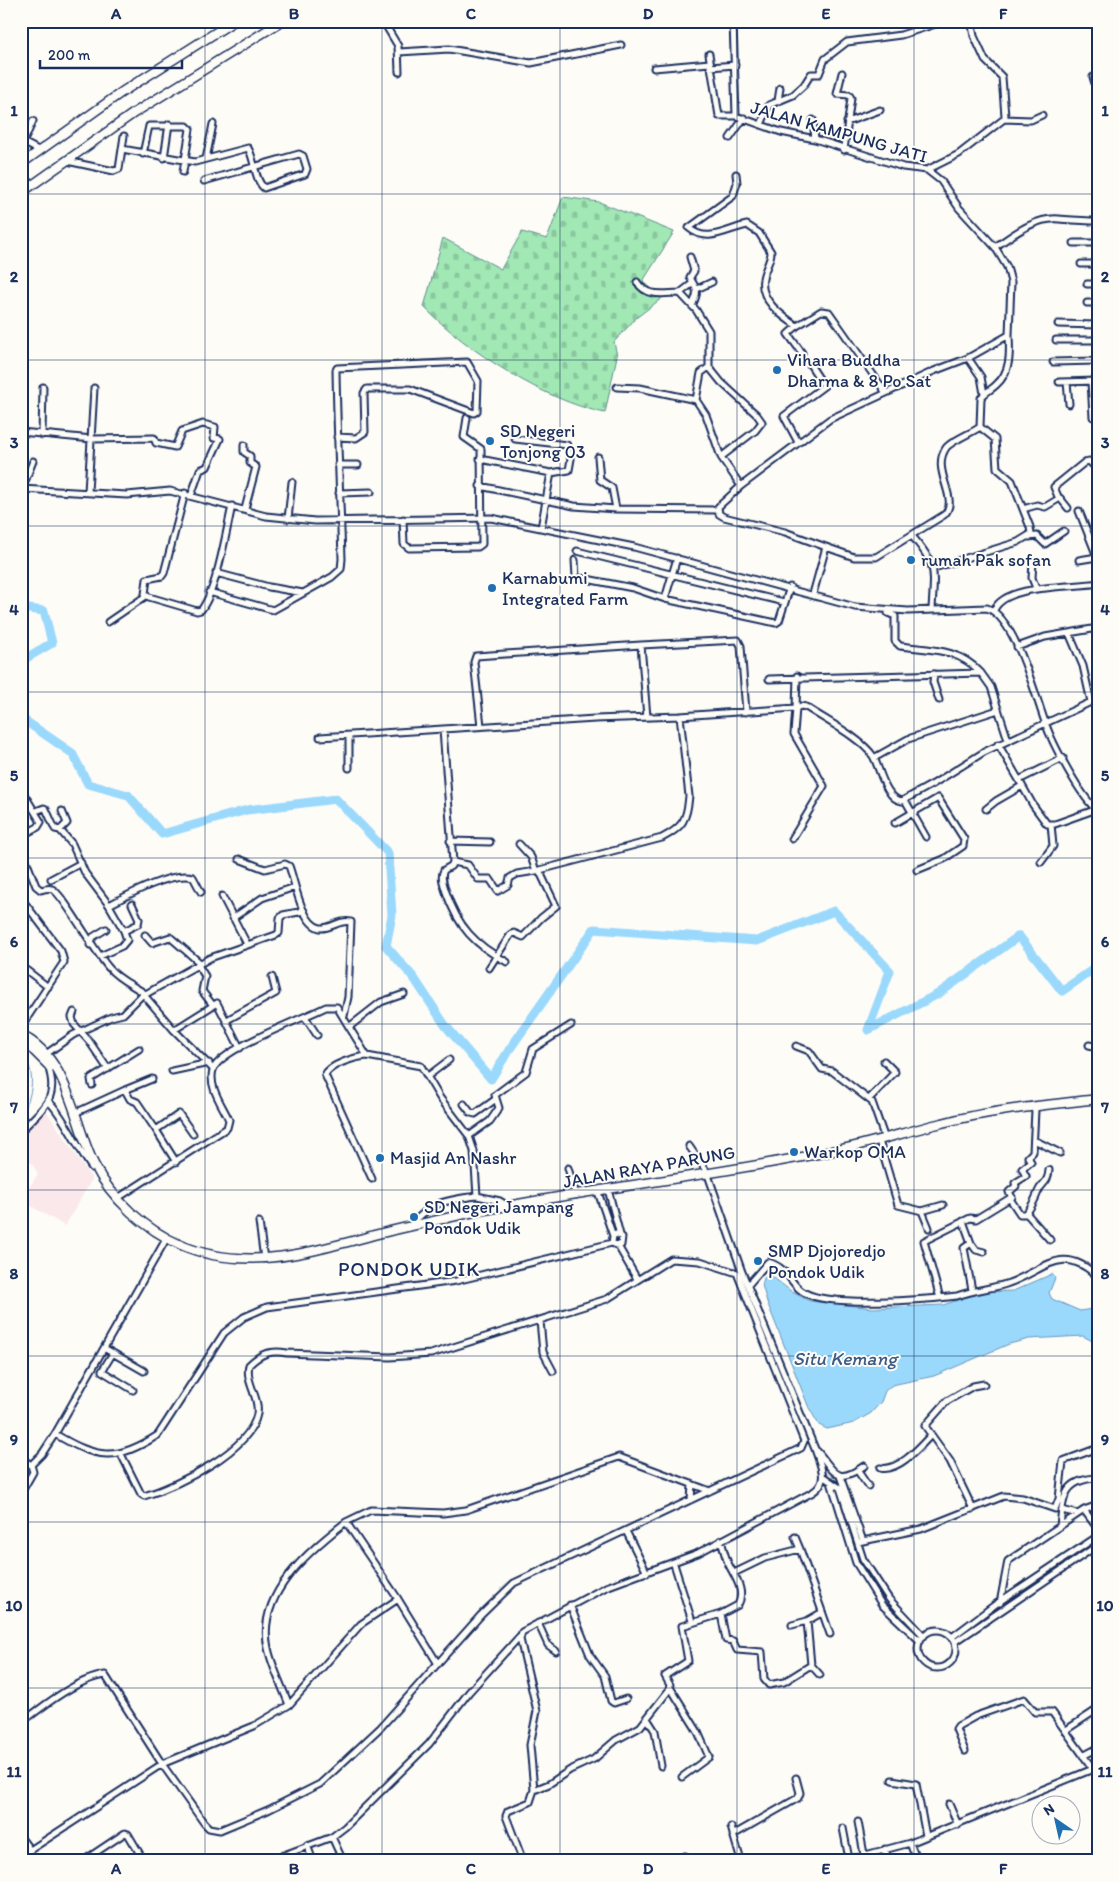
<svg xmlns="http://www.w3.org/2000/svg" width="1119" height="1882" font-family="Itim,sans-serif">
	<defs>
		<pattern id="cemetery-stones" width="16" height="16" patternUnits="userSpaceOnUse" patternTransform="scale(1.25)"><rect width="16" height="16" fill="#a1e8b5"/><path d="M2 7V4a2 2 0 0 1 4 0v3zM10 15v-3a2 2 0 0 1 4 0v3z" fill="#8ac79e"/></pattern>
	</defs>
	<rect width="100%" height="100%" fill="#fdfcf7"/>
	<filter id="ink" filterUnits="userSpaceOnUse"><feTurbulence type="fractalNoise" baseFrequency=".02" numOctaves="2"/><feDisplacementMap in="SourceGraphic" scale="10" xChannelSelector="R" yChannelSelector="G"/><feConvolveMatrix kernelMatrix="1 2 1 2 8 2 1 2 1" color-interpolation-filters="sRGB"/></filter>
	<g filter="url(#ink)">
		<!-- built -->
		<path fill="#fae8ea" d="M 45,1109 L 92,1179 L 65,1226 L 21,1200 L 38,1174 L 32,1163 L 21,1160 L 21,1136 Z"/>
		<!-- cemetery -->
		<path fill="url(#cemetery-stones)" stroke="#5e8c8a" d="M 563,197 L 599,202 L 674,232 L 643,281 L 662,298 L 636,318 L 614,342 L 617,356 L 605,413 C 545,401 467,351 424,307 L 443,238 L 501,269 L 522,232 L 547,239 Z"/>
		<!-- water -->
		<path fill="#9ad9fc" stroke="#6795bd" d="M 769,1274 L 792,1292 L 810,1301 L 873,1308 L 943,1305 L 982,1292 L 1013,1291 L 1052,1274 L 1055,1278 L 1049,1293 L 1052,1299 L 1080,1311 L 1098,1308 L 1098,1344 L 1083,1336 L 1029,1339 L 1009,1344 L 934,1376 L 892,1385 L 885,1391 L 881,1402 L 871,1413 L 854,1423 L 827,1429 L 819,1425 L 809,1408 L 767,1302 L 762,1285 L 764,1278 Z"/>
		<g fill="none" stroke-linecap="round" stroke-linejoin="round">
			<!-- stream -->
			<path stroke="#6795bd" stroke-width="1" d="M 21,1050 C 37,1073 33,1094 21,1117
				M 21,1468 L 28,1472"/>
			<!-- river -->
			<path stroke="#9ad9fc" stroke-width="9" d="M 21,608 L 44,611 L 52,643 L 21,661
				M 21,718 L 72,753 L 88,784 L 128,795 L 162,834 L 247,810 L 336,799 L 388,853 L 392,915 L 386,946 L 414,978 L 445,1025 L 491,1079 L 509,1050 L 594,929 L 757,941 L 834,911 L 890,971 L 868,1030 L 938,994 L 1019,936 L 1062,991 L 1098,966"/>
			<defs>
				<path id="minor" d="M 383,21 L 398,46 L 399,72
					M 718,21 L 720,22
					M 733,21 L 736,116
					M 399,52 L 449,49 L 531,63 L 621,45
					M 709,54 L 719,116 L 736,116 L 781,132 L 815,139 L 903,167 L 927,170 L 941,181 L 959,208 L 995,247 L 1007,267 L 1011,282 L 1009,335 L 968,358 L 934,371 L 830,419 L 741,486 L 718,507 L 719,514 L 724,517 L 785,532 L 826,547 L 813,594
					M 710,67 L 735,65
					M 654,68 L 710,63
					M 842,73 L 837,94 L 849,95 L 851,98 L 844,150
					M 1093,77 L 1098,94
					M 778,101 L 780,88
					M 1004,119 L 1031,120 L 1042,115
					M 813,120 L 815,139
					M 847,122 L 880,110
					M 761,125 L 769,105 L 793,95 L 804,85 L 811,74 L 819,74 L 825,59 L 847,42 L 901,35 L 945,21
					M 730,138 L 744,118
					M 21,141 L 40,151
					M 23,143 L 33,121
					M 122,149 L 124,136
					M 143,154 L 149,126 L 187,126 L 190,129 L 183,172
					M 164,158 L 169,124
					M 206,159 L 213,124
					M 67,161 L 114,171 L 119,169 L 122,149 L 195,162 L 248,148 C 255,159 254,179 264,188 L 305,174 L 307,169 L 303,156 L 299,154 L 204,181
					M 927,170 L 959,154 L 1004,119 L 1005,116 L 1002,77 L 985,60 L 974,36 L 971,21
					M 736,174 L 737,183 L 733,196 L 689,228 C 707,244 727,229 747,225 L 759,233 L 771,252 C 771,261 764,270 763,279 C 759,300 782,316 797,326 L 821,311 L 829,312 L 886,393
					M 1074,243 L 1098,243
					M 995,247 C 1013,235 1035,217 1059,219 C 1072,220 1084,221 1098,221
					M 690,257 L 694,271 L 690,277 L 693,283
					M 1081,264 L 1098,264
					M 637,282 C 647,298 664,293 680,293 L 696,310 L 709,331 L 709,367 L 701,373 L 696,400
					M 1087,284 L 1098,284
					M 697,289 L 712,282
					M 680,293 L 693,283 C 699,292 696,297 692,306
					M 1087,303 L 1098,303
					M 1058,324 L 1098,325
					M 797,326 L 788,334 L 802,353
					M 1056,340 L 1098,340
					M 968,358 L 981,377 L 984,394
					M 1053,362 L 1098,361
					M 709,367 L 721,382 L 757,415 L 762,422 L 755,431 L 721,457 L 741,486
					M 1091,381 L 1093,417
					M 1059,382 L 1098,381
					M 1067,382 L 1069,404
					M 617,387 L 640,388 L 696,400 L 706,415 L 721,457
					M 980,427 L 981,398 C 985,392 991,390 996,385 C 1011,372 1010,353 1009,335
					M 21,432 L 92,439 L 154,438 L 156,443 L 175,447 L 182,431 L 203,424 L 215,427 L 214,438 L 220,439 L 207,467 L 200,470 L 191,496
					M 42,435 L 43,387
					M 798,442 L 784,416 L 824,386 L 809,363
					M 244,445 L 244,452 L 250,456 L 250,463 L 256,467 L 245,509
					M 598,457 L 600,480 L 612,488 L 616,509
					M 480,459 L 551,473 L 569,470 L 571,459 L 567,445 L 515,439
					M 338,465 L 358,465
					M 480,486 L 574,506 L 616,509 L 718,510
					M 21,489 L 127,495 L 170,491 L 266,516 L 315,521 L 491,518 L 634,547 L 855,607 L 908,611 L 987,608 C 1015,617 1035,695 1045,722 C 1052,743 1081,798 1098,811
					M 22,489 L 33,461
					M 88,492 L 94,388
					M 185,493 L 164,573 L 162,576 L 147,579 L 145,594 L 149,597 L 197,611 L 201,610 C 217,590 226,532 232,506
					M 339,493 L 371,492
					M 1059,499 L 1054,487 L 1085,462 L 1089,461 L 1098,470
					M 1023,509 L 1037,505 L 1045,507 L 1060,498 L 1068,508
					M 1079,511 L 1098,559
					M 288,519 L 292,482
					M 403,519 L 404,544 L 409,548 L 478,547 L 482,544 L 481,449 L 464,437 L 467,418
					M 541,528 L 551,473
					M 912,536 C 938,566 934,571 932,609
					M 1029,537 L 1037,536 L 1045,544 L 1064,531
					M 826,547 L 854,557 L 876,557 L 944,515 C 961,499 930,471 946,448 C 951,441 972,433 980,427
					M 577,551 L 784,602
					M 575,560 L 576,577 L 633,588 L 665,599 L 677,558
					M 1079,560 L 1097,557
					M 1033,562 L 1032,578 L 1036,588
					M 934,568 L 1018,542 L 1031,534 L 1030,527 L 1012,481 L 997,468 L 995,439 L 980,427
					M 216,573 L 269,587 L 303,593
					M 209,592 L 273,610 L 332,577 L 341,569 L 342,559 C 340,496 337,433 336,370 L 337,368 L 467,362 L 478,381 L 477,411 L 474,413 L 410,389 L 367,389 L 364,393 L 365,432 L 356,438 L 337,437
					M 665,599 L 776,623 L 779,621 L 790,587
					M 994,610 C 1006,583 1074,588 1098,583
					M 888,613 L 895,616 L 895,641 L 900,646 C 930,650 959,648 981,673
					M 108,622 L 146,596
					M 1069,633 L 1083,666 L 1091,702
					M 641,645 L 738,640 L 741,646 L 746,712
					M 1017,647 L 1045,637 L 1098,628
					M 934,674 L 933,682 L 939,700
					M 797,676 L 796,708 L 801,706 L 806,707 C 825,720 861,738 873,756 C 880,768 885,799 902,801 L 933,784 L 984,752 L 1091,702 L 1098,702
					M 769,679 L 981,673 L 991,687 L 1008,740
					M 481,726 L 474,662 L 476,656 L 641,645 L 647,717
					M 443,730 L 453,862 L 451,866 L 444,870 C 440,877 444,885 446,892 C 458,927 475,945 507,962
					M 349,736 L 349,768
					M 320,737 L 595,719 L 680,716
					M 998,744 L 1019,780 L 1063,758
					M 874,758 L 908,739 L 998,710
					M 1019,780 L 1033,805 L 1047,824 L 1055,824 L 1097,809
					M 21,789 L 41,822 L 38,827 L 21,836
					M 905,800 L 926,837
					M 986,809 L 996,801 L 1022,786
					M 36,811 L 44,808 L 46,809 L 55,829 L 60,830 L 72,844 L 85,873 L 109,905 L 124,931
					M 895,823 L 938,798 L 964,839 L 963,846 L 944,859 L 917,870
					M 60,830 L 67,823 L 62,811
					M 450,841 L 490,842
					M 21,843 L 27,863 L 21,871
					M 519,844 L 531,857 L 536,871
					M 239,859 L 265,869 L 285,864 L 289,866 C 295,881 301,924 320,928 C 331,929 340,919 351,922 L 348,997 L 344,1016
					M 453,862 L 468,865 L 478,879 L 490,879 L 498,891 L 508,885 L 510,878 L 517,874 L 536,871 L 662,838 C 683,827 687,820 689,796 L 680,716 L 796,708 L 794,734 L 824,786 L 792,839
					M 1041,862 L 1053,846 L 1051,824
					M 27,863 L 36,886 L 41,890 C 44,889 49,888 52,889 C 62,892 97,956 109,968 C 118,979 132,985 144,993 L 144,995 L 210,958 L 276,935 L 279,933 L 280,918 L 283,915 L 304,911
					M 51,879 L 81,863
					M 222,896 L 247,944
					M 21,898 L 61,951 L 64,962 L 21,1027
					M 109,905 C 128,895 172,871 193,877 L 201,892
					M 233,918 L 262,898 L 295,887
					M 145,935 L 152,943 L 170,937 L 200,963
					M 90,945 L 93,937 L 106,929
					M 100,956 L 122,946 L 127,940 L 124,931 L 138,924 L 139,919 L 132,904
					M 198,965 L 205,976 L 202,991 L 212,1004
					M 21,966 L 48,987
					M 489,968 L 511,934 L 514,933 L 523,937 L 541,918 L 556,906 L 539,870
					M 144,995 L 174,1030 L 217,1003 L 240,1048
					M 74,1012 L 72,1017 L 74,1024 L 89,1041 L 108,1069
					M 305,1017 L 317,1035
					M 227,1020 L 276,993 L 272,977
					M 349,1027 L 367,1056 L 421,1066 L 440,1098 L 469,1136 L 474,1151 L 477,1196 L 500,1201 L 508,1206
					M 174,1030 L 213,1069
					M 1089,1045 L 1098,1047
					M 796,1046 L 809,1051 L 822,1069 L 832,1071 L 872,1102 L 885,1139
					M 46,1054 L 73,1035 L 111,1017 L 123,1014 L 144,993
					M 367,1056 C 356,1057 330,1064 325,1075 L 372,1179
					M 172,1071 L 209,1063
					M 428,1076 L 449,1060
					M 92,1085 L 91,1079 L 139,1049
					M 125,1090 L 152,1079
					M 869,1099 L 895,1072 L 884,1061
					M 48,1101 C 61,1111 80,1152 92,1168
					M 464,1104 L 471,1113 L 475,1114 L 496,1099
					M 75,1113 L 125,1090 L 130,1099 L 137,1102 L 156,1130 L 179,1114 L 193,1134
					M 156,1130 L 176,1162
					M 21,1131 C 42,1108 60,1100 48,1066
					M 469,1136 L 490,1121 L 499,1108 L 495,1095 L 526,1072 L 533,1049 L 571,1025
					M 1034,1140 L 1060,1153
					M 880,1144 L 898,1205 L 922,1211 L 929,1228
					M 568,1168 L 576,1195
					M 609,1193 L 620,1235
					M 599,1195 L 613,1236 L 612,1243 L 616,1245 L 621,1245 L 622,1237 L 616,1234 L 613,1236
					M 118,1198 L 227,1128 L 229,1120 C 223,1106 208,1087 213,1070 C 220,1049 304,1018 326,1007 L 337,1007 L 349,1027 L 381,1002 L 404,994
					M 1010,1199 L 1020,1214 L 1027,1214 L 1050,1240
					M 922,1211 L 943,1205
					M 1026,1214 C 1032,1206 1035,1200 1038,1192 C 1042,1182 1048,1184 1049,1170
					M 963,1221 L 971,1243 L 964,1248 L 972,1290
					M 259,1222 L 264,1259
					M 409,1227 C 431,1202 445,1200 477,1196
					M 971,1243 L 976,1250 L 984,1252
					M 618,1246 L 637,1279
					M 748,1285 L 768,1262 C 791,1269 790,1286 805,1293 C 831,1307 925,1300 957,1296 C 973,1290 990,1289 1006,1284 C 1044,1272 1061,1241 1098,1277
					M 940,1298 L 924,1241 L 970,1218 L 976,1219 L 1012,1197 L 1009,1192 L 1016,1186 L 1015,1183 L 1026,1176 L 1022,1169 L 1031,1162 L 1028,1157 L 1033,1152 L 1035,1110
					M 540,1321 L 543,1352 L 553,1371
					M 104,1348 L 144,1371
					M 113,1353 L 102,1371 L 133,1390
					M 55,1434 C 97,1459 116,1462 158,1435 L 224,1333 L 244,1317 L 267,1307 L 456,1281 L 612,1243
					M 817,1451 C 835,1471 835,1486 864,1466
					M 21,1458 L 31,1465 L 33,1472 L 21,1493
					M 31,1465 L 42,1454 L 55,1434 L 165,1241
					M 880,1468 C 898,1472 919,1448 931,1435
					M 857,1470 L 868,1486
					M 840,1476 L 863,1541
					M 824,1477 L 840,1488 L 863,1559 L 889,1599 L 924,1636
					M 831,1482 L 856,1563 L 882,1605 L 920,1641
					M 691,1500 L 692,1484
					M 973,1509 L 950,1461 L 925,1426 L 947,1401 L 973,1386 L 984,1384
					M 1062,1510 L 1078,1514
					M 1084,1510 L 1098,1505
					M 1060,1526 C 1063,1498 1063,1479 1098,1478
					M 626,1531 L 647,1573
					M 795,1537 L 800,1549
					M 858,1542 L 921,1529 L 1004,1496 L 1023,1498 L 1055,1509 L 1059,1499 L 1063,1461 L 1098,1448
					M 674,1564 L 692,1621
					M 734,1573 L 765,1558 L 800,1549 L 830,1634
					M 398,1599 L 438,1664
					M 1000,1603 L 1008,1561 L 1084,1510 L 1098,1529
					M 570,1605 L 590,1655 L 605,1676 L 611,1701 L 614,1703 L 626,1699
					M 721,1614 L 726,1640 L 733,1641 L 737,1650 L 762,1652 L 764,1679 L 769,1685 L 784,1682 L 811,1665 L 807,1621
					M 538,1623 L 548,1645 L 556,1651
					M 792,1625 L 807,1621 L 821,1613
					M918 1649a19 19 0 1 1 38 0a19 19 0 1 1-38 0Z
					M 952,1637 L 996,1604 L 1098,1536
					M 955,1642 L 1098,1545
					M 811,1665 L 820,1675
					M 670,1687 L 698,1732 L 709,1757 L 682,1777
					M 289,1705 C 282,1686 272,1667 268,1648 C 256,1594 309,1551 346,1522
					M 648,1720 L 655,1731 L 661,1766
					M 21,1723 C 43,1706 77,1679 105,1675 L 162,1764 L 204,1823 L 209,1828 L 220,1830 L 268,1810 L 320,1784 L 381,1727 L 481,1615 L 514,1583 L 801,1448 L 804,1441 L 737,1273 L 700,1261 L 671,1259 L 607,1299 L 431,1354 L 390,1357 L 287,1353 C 271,1350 261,1353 249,1365 C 245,1383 260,1397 257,1414 C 250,1451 177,1486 144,1496 L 141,1494 L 121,1454
					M 1066,1730 L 1098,1709
					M 965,1751 L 956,1729 L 958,1726 L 976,1716 L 1024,1699 L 1035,1712 L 1052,1712 L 1093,1769
					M 1083,1756 L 1098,1748
					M 892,1780 L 916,1784 L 926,1836
					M 534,1790 L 549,1784 L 570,1770 L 594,1759 L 616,1740 L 640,1727 L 669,1690 L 670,1685 L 665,1676 L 688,1661 L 682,1626 L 721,1614 L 738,1605 C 746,1590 734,1576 728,1563 C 725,1556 723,1548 721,1540
					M 949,1804 L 958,1825
					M 858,1822 L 864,1854
					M 731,1827 L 741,1861
					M 843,1828 L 849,1859
					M 733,1835 L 798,1798 L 800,1793 L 796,1778
					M 332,1837 L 343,1861
					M 21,1838 L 30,1850
					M 910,1843 L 917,1861
					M 307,1845 L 313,1861
					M 885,1849 L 889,1861
					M 21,1856 L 162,1764 L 254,1726 L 289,1705 L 361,1624 L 398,1599 L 346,1522 L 371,1510 L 443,1513 L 466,1510 L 619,1457 L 710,1491
					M 685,1856 L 687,1861
					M 83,1861 L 125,1833 L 128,1834 L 144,1861
					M 268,1861 L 332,1837 L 345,1827 L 429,1744 L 469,1692 L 520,1636
					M 523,1861 L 506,1816 L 508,1811 L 530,1802 L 534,1790 L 530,1745 L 537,1711 L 520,1639 L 522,1632 L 606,1587 L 698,1553 L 813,1492 C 830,1481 820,1465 815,1449 L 742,1272 L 707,1172 L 689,1146
					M 843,1861 L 910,1843 L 1098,1767"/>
				<path id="highway" d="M 21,164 L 122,92 L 234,21
					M 21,193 L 134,113 L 282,21
					M 21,1035 C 69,1058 73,1121 94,1164 C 111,1199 146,1230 181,1245 C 248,1274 316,1250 382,1233 C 424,1223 465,1213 507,1206 C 618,1185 731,1173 842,1149 C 876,1142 908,1131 942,1123 C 992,1110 1046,1105 1098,1099
					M 21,1041 L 34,1051 L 50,1067"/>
			</defs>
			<!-- minor casing -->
			<use href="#minor" stroke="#1b2f5e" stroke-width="9"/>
			<!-- highway casing -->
			<use href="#highway" stroke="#1b2f5e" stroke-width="11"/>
			<!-- minor -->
			<use href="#minor" stroke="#fdfcf7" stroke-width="5"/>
			<!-- highway -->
			<use href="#highway" stroke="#fdfcf7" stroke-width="8"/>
		</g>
	</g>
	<!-- grid -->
	<path fill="none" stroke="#1b2f5e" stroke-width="1" stroke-opacity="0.55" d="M 205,21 L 205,1861M 382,21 L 382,1861M 560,21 L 560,1861M 737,21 L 737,1861M 914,21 L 914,1861M 21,194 L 1098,194M 21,360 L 1098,360M 21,526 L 1098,526M 21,692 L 1098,692M 21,858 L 1098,858M 21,1024 L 1098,1024M 21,1190 L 1098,1190M 21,1356 L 1098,1356M 21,1522 L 1098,1522M 21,1688 L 1098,1688"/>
	<!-- markers -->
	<g fill="#1f6fb2" stroke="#fdfcf7" stroke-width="2">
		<circle cx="777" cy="370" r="5"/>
		<circle cx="490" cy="441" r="5"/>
		<circle cx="911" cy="560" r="5"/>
		<circle cx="492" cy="588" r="5"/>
		<circle cx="794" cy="1152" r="5"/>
		<circle cx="380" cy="1158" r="5"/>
		<circle cx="414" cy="1217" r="5"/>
		<circle cx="758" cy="1261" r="5"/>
	</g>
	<g text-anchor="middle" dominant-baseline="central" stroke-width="4" stroke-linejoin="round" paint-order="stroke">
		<!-- street labels -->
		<g font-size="18" fill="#1b2f5e" stroke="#fdfcf7">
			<text transform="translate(839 132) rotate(16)">JALAN KAMPUNG JATI</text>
			<text transform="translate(649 1167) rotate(-10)">JALAN RAYA PARUNG</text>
		</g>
		<!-- poi labels -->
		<g font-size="18" fill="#1b2f5e" stroke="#fdfcf7" text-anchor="start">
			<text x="787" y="360">Vihara Buddha<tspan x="787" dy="21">Dharma &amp; 8 Po Sat</tspan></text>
			<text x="500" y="431">SD Negeri<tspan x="500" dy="21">Tonjong 03</tspan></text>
			<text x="921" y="560">rumah Pak sofan</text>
			<text x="502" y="578">Karnabumi<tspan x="502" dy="21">Integrated Farm</tspan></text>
			<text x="804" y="1152">Warkop OMA</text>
			<text x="390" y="1158">Masjid An Nashr</text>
			<text x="424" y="1207">SD Negeri Jampang<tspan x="424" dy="21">Pondok Udik</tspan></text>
			<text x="768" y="1251">SMP Djojoredjo<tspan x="768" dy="21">Pondok Udik</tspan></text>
		</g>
		<!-- water labels -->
		<g font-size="19" font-style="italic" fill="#3b5a86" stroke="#fdfcf7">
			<text x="845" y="1358">Situ Kemang</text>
		</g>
		<!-- quarter labels -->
		<g font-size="20" letter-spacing="1" fill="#1b2f5e" stroke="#fdfcf7">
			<text x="409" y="1269">PONDOK UDIK</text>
		</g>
	</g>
	<!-- margin -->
	<rect width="1119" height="1882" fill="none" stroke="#fdfcf7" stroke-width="55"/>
	<!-- north arrow -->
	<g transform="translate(1056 1820) rotate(326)"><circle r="24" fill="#fdfcf7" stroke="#a3aaba"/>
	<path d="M0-4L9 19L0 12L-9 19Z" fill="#1f6fb2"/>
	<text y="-8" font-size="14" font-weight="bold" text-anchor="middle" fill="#1b2f5e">N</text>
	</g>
	<!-- scale -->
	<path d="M40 60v8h142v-8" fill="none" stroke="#1b2f5e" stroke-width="2.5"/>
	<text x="48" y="60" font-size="15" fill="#1b2f5e" stroke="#fdfcf7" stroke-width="4" paint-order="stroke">200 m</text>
	<rect x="28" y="28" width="1064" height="1826" fill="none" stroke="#1b2f5e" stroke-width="2"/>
	<g font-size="16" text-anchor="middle" font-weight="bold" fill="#1b2f5e">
		<text x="116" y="19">A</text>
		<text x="294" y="19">B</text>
		<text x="471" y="19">C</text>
		<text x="648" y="19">D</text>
		<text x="826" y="19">E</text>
		<text x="1003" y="19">F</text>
		<text x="14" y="116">1</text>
		<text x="1105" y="116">1</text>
		<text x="14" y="282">2</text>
		<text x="1105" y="282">2</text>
		<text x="14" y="448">3</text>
		<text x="1105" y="448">3</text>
		<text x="14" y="615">4</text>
		<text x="1105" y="615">4</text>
		<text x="14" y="781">5</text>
		<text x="1105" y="781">5</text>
		<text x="14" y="947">6</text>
		<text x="1105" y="947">6</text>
		<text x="14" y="1113">7</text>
		<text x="1105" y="1113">7</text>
		<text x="14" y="1279">8</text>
		<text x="1105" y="1279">8</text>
		<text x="14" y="1445">9</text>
		<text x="1105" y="1445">9</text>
		<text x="14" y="1611">10</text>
		<text x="1105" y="1611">10</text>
		<text x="14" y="1777">11</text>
		<text x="1105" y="1777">11</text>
		<text x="116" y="1874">A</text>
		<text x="294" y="1874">B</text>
		<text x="471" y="1874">C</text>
		<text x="648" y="1874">D</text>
		<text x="826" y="1874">E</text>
		<text x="1003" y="1874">F</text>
	</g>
</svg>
